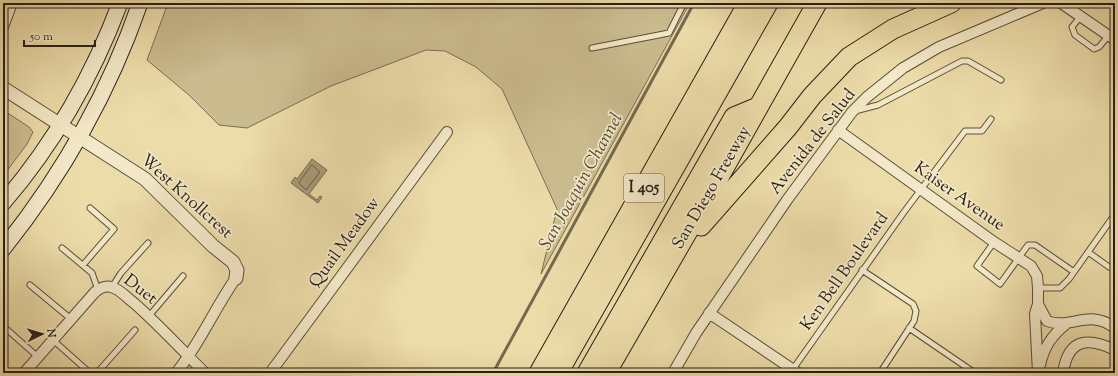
<svg xmlns="http://www.w3.org/2000/svg" width="1118" height="376" font-family="'Sorts Mill Goudy',serif">
	<rect width="100%" height="100%" fill="#ecdca9"/>
	<filter id="stains"><feTurbulence type="fractalNoise" baseFrequency=".005" numOctaves="4"/><feColorMatrix values="0 0 0 0 .2 0 0 0 0 .09 0 0 0 0 .02 0 0 0 .5 -.17"/></filter>
	<radialGradient id="worn" r=".72"><stop offset=".6" stop-color="#630" stop-opacity="0"/><stop offset="1" stop-color="#630" stop-opacity=".3"/></radialGradient>
	<!-- green -->
	<path fill="#cbbc90" stroke="#796e53" d="M 168,3 L 690,3 L 541,274 L 557,209 L 502,89 L 476,67 L 445,51 L 426,50 L 331,86 L 247,128 L 219,125 L 189,95 L 147,60 Z
		M 3,110 L 29,127 L 33,132 L 27,144 L 3,176 Z"/>
	<!-- water -->
	<path fill="#a99c77" stroke="#756a50" d="M 312,159 L 327,170 L 309,194 L 317,200 L 320,196 L 322,197 L 318,203 L 291,183 L 295,177 L 297,179 Z"/>
	<g fill="none" stroke-linecap="round" stroke-linejoin="round">
		<!-- shore -->
		<path stroke="#685e46" stroke-width="1" d="M 312,165 L 320,172 L 306,190 L 299,183 Z"/>
		<!-- stream -->
		<path stroke="#756a50" stroke-width="3" d="M 493,373 L 694,3"/>
		<defs>
			<path id="service" d="M 1081,16 L 1072,27 L 1075,35 L 1094,49 L 1099,47 L 1109,35
				M 592,48 L 669,33 L 684,3
				M 855,111 L 878,105 L 962,61 L 968,61 L 1001,80
				M 994,242 L 977,266 L 1000,284 L 1028,245 L 1035,245 L 1074,272
				M 62,248 L 92,273 L 98,290
				M 1088,252 L 1109,267
				M 83,265 L 114,229 L 90,208
				M 862,270 L 913,304 L 916,311 L 914,321 L 880,373
				M 30,285 L 71,319
				M 112,287 L 121,273 L 148,243
				M 1038,288 L 1060,288 L 1069,279 L 1115,214
				M 149,316 L 183,276
				M 3,326 L 38,357
				M 909,328 L 975,373
				M 53,340 L 90,373
				M 793,369 L 904,212 L 965,131 L 982,131 L 991,119
				M 97,373 L 135,330"/>
			<path id="minor" d="M 1061,3 L 1115,40
				M 3,27 L 12,3
				M 838,130 L 994,242 L 1031,266 L 1037,276 L 1038,288 L 1038,304 L 1035,314 L 1038,373
				M 1038,304 L 1047,321 C 1071,330 1089,308 1115,328
				M 709,313 L 798,373
				M 1040,365 C 1044,347 1052,335 1066,324
				M 24,373 L 95,292 C 100,288 105,285 111,287 C 120,289 127,298 134,303 C 159,325 181,349 205,373
				M 176,373 C 200,344 214,309 236,278
				M 270,373 L 447,132
				M 673,373 L 696,333 L 787,200 L 852,112 L 867,97 L 903,68 L 939,47 L 1043,3
				M 1063,373 C 1068,338 1088,337 1115,350"/>
			<path id="tertiary" d="M 3,88 L 145,179 L 213,246 L 233,262 L 237,270 L 236,278"/>
			<path id="secondary" d="M 3,203 C 53,145 93,75 120,3
				M 3,249 C 62,175 109,93 140,3"/>
			<path id="motorway" d="M 701,226 L 788,127 L 812,96 L 849,57 L 893,29 L 951,3
				M 539,373 L 748,3
				M 558,373 L 768,3
				M 587,373 L 734,117 L 758,107
				M 606,373 L 714,186 L 817,3"/>
		</defs>
		<!-- service casing -->
		<use href="#service" stroke="#584e3b" stroke-width="7"/>
		<!-- minor casing -->
		<use href="#minor" stroke="#584e3b" stroke-width="12"/>
		<!-- tertiary casing -->
		<use href="#tertiary" stroke="#584e3b" stroke-width="15"/>
		<!-- secondary casing -->
		<use href="#secondary" stroke="#271f16" stroke-width="17"/>
		<!-- motorway casing -->
		<use href="#motorway" stroke="#271f16" stroke-width="21"/>
		<!-- service -->
		<use href="#service" stroke="#f3e8c7" stroke-width="5"/>
		<!-- minor -->
		<use href="#minor" stroke="#f3e8c7" stroke-width="10"/>
		<!-- tertiary -->
		<use href="#tertiary" stroke="#f3e8c7" stroke-width="13"/>
		<!-- secondary -->
		<use href="#secondary" stroke="#f3e8c7" stroke-width="15"/>
		<!-- motorway -->
		<use href="#motorway" stroke="#ecdca9" stroke-width="19"/>
	</g>
	<g text-anchor="middle" dominant-baseline="central" stroke-width="3.5" stroke-linejoin="round" paint-order="stroke">
		<!-- shield labels -->
		<rect fill="#f3e8c7" stroke="#645b4b" stroke-width="1" x="624" y="174" width="40" height="28" rx="3"/>
		<g font-size="16" font-weight="bold" fill="#271f16">
			<text x="644" y="188">I 405</text>
		</g>
		<!-- street labels -->
		<g font-size="17" fill="#271f16" stroke="#f3e8c7">
			<text transform="translate(813 142) rotate(-52)">Avenida de Salud</text>
			<text transform="translate(712 188) rotate(-60)">San Diego Freeway</text>
			<text transform="translate(186 197) rotate(42)">West Knollcrest</text>
			<text transform="translate(959 197) rotate(35)">Kaiser Avenue</text>
			<text transform="translate(345 243) rotate(-54)">Quail Meadow</text>
			<text transform="translate(845 272) rotate(-55)">Ken Bell Boulevard</text>
			<text transform="translate(140 290) rotate(38)">Duet</text>
		</g>
		<!-- water labels -->
		<g font-size="18" font-style="italic" fill="#544b38" stroke="#f3e8c7">
			<text transform="translate(582 182) rotate(-61)">San Joaquin Channel</text>
		</g>
	</g>
	<!-- margin -->
	<rect width="1118" height="376" fill="none" stroke="#ecdca9" stroke-width="16"/>
	<rect x="4" y="4" width="1110" height="368" fill="none" stroke="#271f16" stroke-width="2"/>
	<rect x="8" y="8" width="1102" height="360" fill="none" stroke="#271f16"/>
	<!-- north arrow -->
	<g transform="translate(42 334) rotate(85)" stroke="#f3e8c7" stroke-width="3" paint-order="stroke">
	<path d="M0-3L7 15L0 10L-7 15Z" fill="#271f16"/>
	<text y="-6" font-size="11" font-weight="bold" text-anchor="middle" fill="#271f16">N</text>
	</g>
	<!-- scale -->
	<path d="M24 40v6h71v-6" fill="none" stroke="#271f16" stroke-width="2"/>
	<text x="30" y="40" font-size="12" fill="#271f16" stroke="#f3e8c7" stroke-width="3" paint-order="stroke">50 m</text>
	<rect width="100%" height="100%" filter="url(#stains)"/>
	<rect width="100%" height="100%" fill="url(#worn)"/>
</svg>
